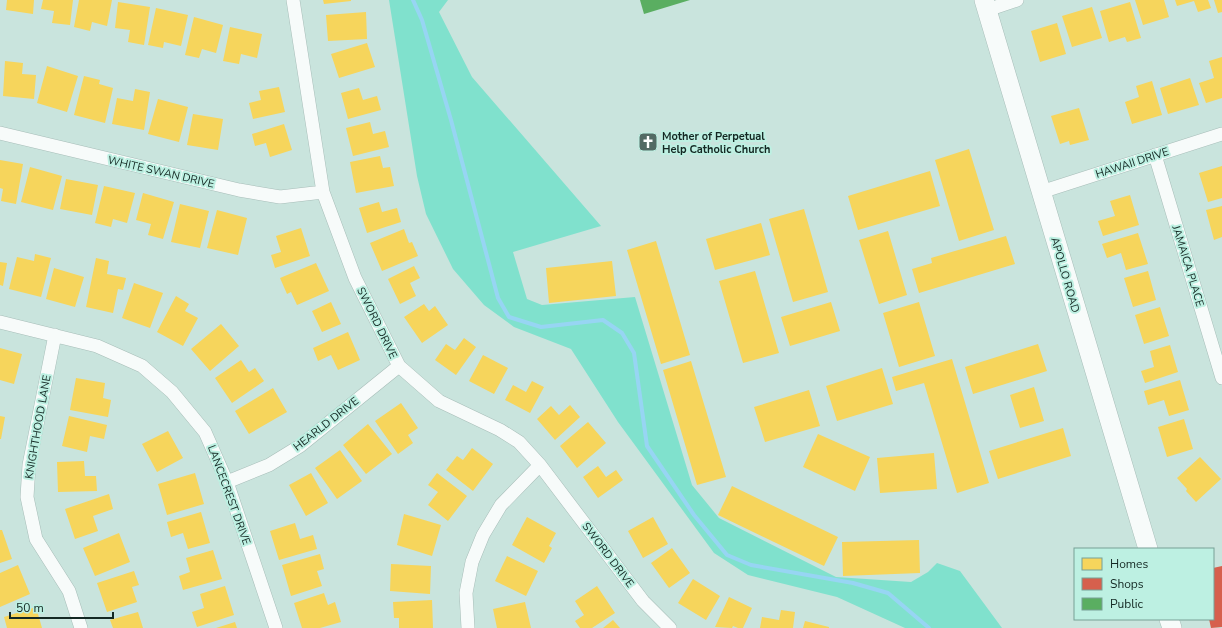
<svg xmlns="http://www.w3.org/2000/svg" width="1222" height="628" font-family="'Nunito Sans',sans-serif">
	<rect width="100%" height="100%" fill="#c9e4dd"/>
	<!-- green -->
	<path fill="#80e1cd" d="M 389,0 L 448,0 L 439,12 L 472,77 L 601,226 L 513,252 L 527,299 L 542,305 L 635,297 L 692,485 L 719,518 L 836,577 L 911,582 L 928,572 L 937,563 L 960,571 L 1002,628 L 905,628 L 837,597 L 748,575 L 714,553 L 618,422 L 571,349 L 514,327 L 484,305 L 453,269 L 426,214 L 417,176 Z"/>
	<!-- homes -->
	<path fill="#f6d55c" d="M 7,0 L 34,0 L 33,14 L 6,10 Z
		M 43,0 L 73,0 L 70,25 L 52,23 L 54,11 L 41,9 Z
		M 79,0 L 112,0 L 107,26 L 92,22 L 90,31 L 74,27 Z
		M 323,0 L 351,0 L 351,1 L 324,4 Z
		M 1135,0 L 1164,0 L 1169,17 L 1143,25 Z
		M 1175,0 L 1208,0 L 1211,8 L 1198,12 L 1194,1 L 1177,6 Z
		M 1214,0 L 1222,0 L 1222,12 L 1218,13 Z
		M 118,2 L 150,7 L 144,45 L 128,42 L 130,30 L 115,28 Z
		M 1130,2 L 1141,38 L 1127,42 L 1125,37 L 1109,42 L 1100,11 Z
		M 1092,7 L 1102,38 L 1072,47 L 1062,16 Z
		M 156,8 L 188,15 L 181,46 L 164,42 L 163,48 L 148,45 Z
		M 366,12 L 367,39 L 328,41 L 326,15 Z
		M 194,17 L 223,25 L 216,53 L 202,49 L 199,58 L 185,55 Z
		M 1057,23 L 1066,54 L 1040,62 L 1031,31 Z
		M 230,27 L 262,34 L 257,58 L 241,54 L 239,64 L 223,61 Z
		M 367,43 L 375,67 L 339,78 L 331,54 Z
		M 1222,57 L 1222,98 L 1206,103 L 1199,83 L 1214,78 L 1209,61 Z
		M 5,61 L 23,63 L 22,74 L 36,75 L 34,99 L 3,96 Z
		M 47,66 L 78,76 L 67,112 L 37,103 Z
		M 84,76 L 100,80 L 99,84 L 113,88 L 105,123 L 74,115 Z
		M 1190,78 L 1199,105 L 1168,114 L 1160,88 Z
		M 1152,81 L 1162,115 L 1132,124 L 1125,102 L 1139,97 L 1136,86 Z
		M 279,87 L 285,112 L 253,119 L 249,103 L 261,100 L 259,91 Z
		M 359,88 L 363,100 L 377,96 L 381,110 L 348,119 L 341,93 Z
		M 135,89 L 150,92 L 144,130 L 112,124 L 117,98 L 133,101 Z
		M 158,99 L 188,107 L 179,142 L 148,134 Z
		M 1079,108 L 1089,140 L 1070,145 L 1069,141 L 1060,144 L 1051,116 Z
		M 193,114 L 223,119 L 218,150 L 187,145 Z
		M 370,122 L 373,134 L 385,131 L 389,147 L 353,156 L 346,128 Z
		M 284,124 L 292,150 L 270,157 L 266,143 L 255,146 L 252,134 Z
		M 969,149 L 994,230 L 959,241 L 935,160 Z
		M 380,156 L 383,168 L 390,167 L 394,186 L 356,193 L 350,162 Z
		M 0,160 L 23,164 L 16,204 L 1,201 L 3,189 L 0,188 Z
		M 1222,166 L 1222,198 L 1208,202 L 1199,173 Z
		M 30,167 L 62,176 L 53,210 L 21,202 Z
		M 930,171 L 940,206 L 858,230 L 848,196 Z
		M 66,179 L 98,185 L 92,215 L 60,209 Z
		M 104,186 L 135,193 L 127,223 L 113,219 L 111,227 L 95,223 Z
		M 143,193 L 174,202 L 163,239 L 148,235 L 151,224 L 136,220 Z
		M 1130,195 L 1139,225 L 1103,236 L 1098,221 L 1115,216 L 1110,201 Z
		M 379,202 L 382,212 L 397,208 L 401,222 L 367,233 L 359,208 Z
		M 180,204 L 209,211 L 200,248 L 171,242 Z
		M 1222,206 L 1222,237 L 1214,240 L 1206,210 Z
		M 804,209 L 828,292 L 793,302 L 769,219 Z
		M 217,210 L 247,218 L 238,255 L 207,248 Z
		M 761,223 L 770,255 L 715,270 L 706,239 Z
		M 301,228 L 310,256 L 275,268 L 271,255 L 281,252 L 276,236 Z
		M 404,229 L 409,243 L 412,242 L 418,256 L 382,271 L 370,243 Z
		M 888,231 L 907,295 L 879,304 L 859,240 Z
		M 1138,233 L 1148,264 L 1126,270 L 1121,253 L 1107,258 L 1102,244 Z
		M 1006,236 L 1015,264 L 919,293 L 912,269 L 932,263 L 931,258 Z
		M 656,241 L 690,355 L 661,364 L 627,250 Z
		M 35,254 L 51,258 L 41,297 L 9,289 L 17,257 L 34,261 Z
		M 96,258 L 109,261 L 107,274 L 126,278 L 123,290 L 118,289 L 113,313 L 86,307 Z
		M 612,261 L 616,296 L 549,303 L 546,268 Z
		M 0,262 L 7,263 L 3,286 L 0,285 Z
		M 316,263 L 329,291 L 297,305 L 291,292 L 287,294 L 280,278 Z
		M 414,266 L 420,278 L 410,283 L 416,296 L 400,304 L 388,279 Z
		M 54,268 L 84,277 L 75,307 L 46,299 Z
		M 755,271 L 779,353 L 743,363 L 719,281 Z
		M 1148,271 L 1156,300 L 1133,307 L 1124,278 Z
		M 134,283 L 163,293 L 150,328 L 122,318 Z
		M 176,296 L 189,304 L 185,311 L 198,318 L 183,346 L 157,332 Z
		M 331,302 L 341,324 L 322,332 L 312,311 Z
		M 831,302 L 840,331 L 790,346 L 781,317 Z
		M 919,302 L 935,356 L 899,367 L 883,313 Z
		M 424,304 L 429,311 L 435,306 L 448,325 L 422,343 L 404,317 Z
		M 1160,307 L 1169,336 L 1144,344 L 1135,315 Z
		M 221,324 L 239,346 L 210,371 L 191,349 Z
		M 348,332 L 360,360 L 338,370 L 331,355 L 318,361 L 313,348 Z
		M 464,338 L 476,347 L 456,375 L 435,360 L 446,344 L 455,350 Z
		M 1038,344 L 1047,371 L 973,394 L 965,367 Z
		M 1170,345 L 1178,372 L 1145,383 L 1141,371 L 1154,367 L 1150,351 Z
		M 0,348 L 22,354 L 14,384 L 0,380 Z
		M 483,355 L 508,368 L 494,394 L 469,381 Z
		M 952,359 L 989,483 L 957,493 L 924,383 L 896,391 L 892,377 Z
		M 241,360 L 249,372 L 255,368 L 264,381 L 232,403 L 215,378 Z
		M 691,361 L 726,477 L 697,485 L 663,370 Z
		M 882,368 L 893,404 L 837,421 L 826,386 Z
		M 76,378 L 105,383 L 103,398 L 111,400 L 108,417 L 70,410 Z
		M 1180,380 L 1189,410 L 1169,416 L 1164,400 L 1148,405 L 1144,391 Z
		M 532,381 L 544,387 L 530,413 L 505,400 L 513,385 L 526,392 Z
		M 1034,387 L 1044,421 L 1020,428 L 1010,395 Z
		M 273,388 L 287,412 L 249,434 L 235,411 Z
		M 809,390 L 820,426 L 765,442 L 754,407 Z
		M 401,403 L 418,428 L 408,435 L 413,443 L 398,454 L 375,421 Z
		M 570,405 L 580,417 L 555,440 L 537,419 L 551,406 L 559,415 Z
		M 0,416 L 5,417 L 1,439 L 0,439 Z
		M 69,416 L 107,425 L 104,439 L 90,436 L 87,452 L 62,446 Z
		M 1184,419 L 1193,449 L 1167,457 L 1158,427 Z
		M 588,422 L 606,443 L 577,468 L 560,446 Z
		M 368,424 L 392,454 L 366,474 L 343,445 Z
		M 1063,428 L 1071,456 L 998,479 L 989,451 Z
		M 168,431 L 183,458 L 157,472 L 142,444 Z
		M 818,434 L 870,457 L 855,491 L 803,467 Z
		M 472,448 L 493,464 L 473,491 L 446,470 L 457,456 L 463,460 Z
		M 340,450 L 362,481 L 337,499 L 315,468 Z
		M 934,453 L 937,489 L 880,493 L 877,458 Z
		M 1200,457 L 1221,479 L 1196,502 L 1186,491 L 1187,489 L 1177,478 Z
		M 84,461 L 85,476 L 96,476 L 97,491 L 58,492 L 57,462 Z
		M 598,466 L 606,477 L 616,470 L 623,480 L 598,498 L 583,477 Z
		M 195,473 L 204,504 L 167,515 L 158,484 Z
		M 311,473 L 328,503 L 306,516 L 289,485 Z
		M 437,473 L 467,496 L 448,521 L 428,505 L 438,492 L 428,485 Z
		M 732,486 L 838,537 L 824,566 L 718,515 Z
		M 109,494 L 113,509 L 93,516 L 98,531 L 75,539 L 65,509 Z
		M 201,512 L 210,543 L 188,549 L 183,533 L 171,537 L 167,522 Z
		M 404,514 L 441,525 L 432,556 L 397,545 Z
		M 527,517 L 556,533 L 549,546 L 552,548 L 544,563 L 512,545 Z
		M 653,517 L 668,544 L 643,558 L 628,531 Z
		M 295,523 L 300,539 L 313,535 L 317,549 L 279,560 L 270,531 Z
		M 0,530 L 2,530 L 12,559 L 0,563 Z
		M 119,533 L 130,562 L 95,576 L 83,548 Z
		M 919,540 L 920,573 L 843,576 L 842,542 Z
		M 672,548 L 690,573 L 669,588 L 651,563 Z
		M 213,550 L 222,579 L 183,590 L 179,576 L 190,572 L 186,558 Z
		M 320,554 L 324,569 L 317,571 L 322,586 L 291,596 L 282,565 Z
		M 507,556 L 538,571 L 526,596 L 495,581 Z
		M 391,564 L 431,566 L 430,594 L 390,591 Z
		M 18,565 L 30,594 L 0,607 L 0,573 Z
		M 134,571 L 139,585 L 132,587 L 137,602 L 107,612 L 97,583 Z
		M 693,579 L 720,596 L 706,620 L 678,603 Z
		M 225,586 L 234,615 L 197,627 L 192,612 L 204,608 L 200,594 Z
		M 597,586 L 615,613 L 592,628 L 580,628 L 575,621 L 584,615 L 575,601 Z
		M 324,593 L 328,605 L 335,602 L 341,622 L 320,628 L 302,628 L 294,603 Z
		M 729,597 L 752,608 L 743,628 L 738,628 L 733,626 L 732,628 L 715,627 Z
		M 432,600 L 433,628 L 399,628 L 399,618 L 394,618 L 393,602 Z
		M 525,602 L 531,628 L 497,628 L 493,609 Z
		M 36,607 L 42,628 L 7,628 L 4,617 Z
		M 781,610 L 795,612 L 793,628 L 760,628 L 762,617 L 779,620 Z
		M 138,612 L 143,628 L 113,628 L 110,620 Z
		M 613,620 L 620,628 L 603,628 Z
		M 805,621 L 829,627 L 829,628 L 803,628 Z
		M 235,622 L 237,628 L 216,628 Z"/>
	<!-- shops -->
	<path fill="#d6604d" d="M 1222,566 L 1222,627 L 1211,628 L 1209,619 L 1213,619 L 1213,568 Z"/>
	<!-- public -->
	<path fill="#5aae61" d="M 640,0 L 690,0 L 644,14 Z"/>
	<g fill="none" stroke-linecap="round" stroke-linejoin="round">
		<!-- stream -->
		<path stroke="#97d5f3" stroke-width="4" d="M 413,0 L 422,20 L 451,120 L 498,298 L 509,317 L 541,327 L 603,320 L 622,333 L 634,353 L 647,446 L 694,515 L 727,555 L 751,565 L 853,583 L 888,593 L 929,628"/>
		<defs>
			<path id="street" d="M 293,0 L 323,192 L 355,278 L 399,366 L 439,401 L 500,430 L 519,442 L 540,465 L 643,601 L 670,628
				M 987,10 L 1017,0
				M 0,133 L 239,190 L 280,197 L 323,192
				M 1155,155 L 1222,378
				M 1041,192 L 1222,134
				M 0,322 L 97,346 L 142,366 L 172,392 L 205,432 L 227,482 L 276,628
				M 55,335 L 29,465 L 27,497 L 36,539 L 69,591 L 81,628
				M 227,482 L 269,465 L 300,446 L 399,366
				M 468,628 L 466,593 L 472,562 L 483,535 L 501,505 L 540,465"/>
			<path id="secondary" d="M 984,0 L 1148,549
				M 1169,619 L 1172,628"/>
		</defs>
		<!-- street casing -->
		<use href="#street" stroke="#a7bdb8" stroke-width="14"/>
		<!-- secondary casing -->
		<use href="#secondary" stroke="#a7bdb8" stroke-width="20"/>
		<!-- street -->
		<use href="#street" stroke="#f7fbfa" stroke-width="13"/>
		<!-- secondary -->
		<use href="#secondary" stroke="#f7fbfa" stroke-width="19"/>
	</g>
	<!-- icons -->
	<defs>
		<symbol id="church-square" viewBox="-11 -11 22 22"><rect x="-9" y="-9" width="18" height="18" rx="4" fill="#536a64" stroke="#bdf0e2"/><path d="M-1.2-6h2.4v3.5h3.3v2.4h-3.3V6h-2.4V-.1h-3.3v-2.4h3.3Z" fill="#fff"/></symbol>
	</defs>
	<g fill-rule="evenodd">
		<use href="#church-square" x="637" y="131" width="22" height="22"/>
	</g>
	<g text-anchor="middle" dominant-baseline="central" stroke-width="4" stroke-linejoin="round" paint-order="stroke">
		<!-- poi labels -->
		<g font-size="11" font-weight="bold" fill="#142823" stroke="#bdf0e2" text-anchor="start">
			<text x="662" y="136">Mother of Perpetual<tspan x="662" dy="13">Help Catholic Church</tspan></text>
		</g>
		<!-- street labels -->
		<g font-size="11" fill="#142823" stroke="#bdf0e2">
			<text transform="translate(1132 163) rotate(-18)">HAWAII DRIVE</text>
			<text transform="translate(161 172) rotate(13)">WHITE SWAN DRIVE</text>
			<text transform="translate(1188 266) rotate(73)">JAMAICA PLACE</text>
			<text transform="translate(1065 275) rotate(74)">APOLLO ROAD</text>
			<text transform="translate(377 323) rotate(64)">SWORD DRIVE</text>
			<text transform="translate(326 424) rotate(-38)">HEARLD DRIVE</text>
			<text transform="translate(38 427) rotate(-80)">KNIGHTHOOD LANE</text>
			<text transform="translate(229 495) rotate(70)">LANCECREST DRIVE</text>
			<text transform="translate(608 555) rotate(53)">SWORD DRIVE</text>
		</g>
	</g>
	<!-- legend -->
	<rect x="1074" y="548" width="140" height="72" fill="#bdf0e2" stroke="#79a096"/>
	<rect x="1082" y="558" width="20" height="12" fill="#f6d55c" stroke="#79a096"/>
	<text x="1110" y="568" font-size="12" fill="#142823">Homes</text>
	<rect x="1082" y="578" width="20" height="12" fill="#d6604d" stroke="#79a096"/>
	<text x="1110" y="588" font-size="12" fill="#142823">Shops</text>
	<rect x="1082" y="598" width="20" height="12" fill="#5aae61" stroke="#79a096"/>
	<text x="1110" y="608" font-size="12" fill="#142823">Public</text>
	<!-- scale -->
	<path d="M10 612v6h103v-6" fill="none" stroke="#142823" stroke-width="2"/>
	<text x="16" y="612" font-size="12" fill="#142823" stroke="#bdf0e2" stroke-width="3" paint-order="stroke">50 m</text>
</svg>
